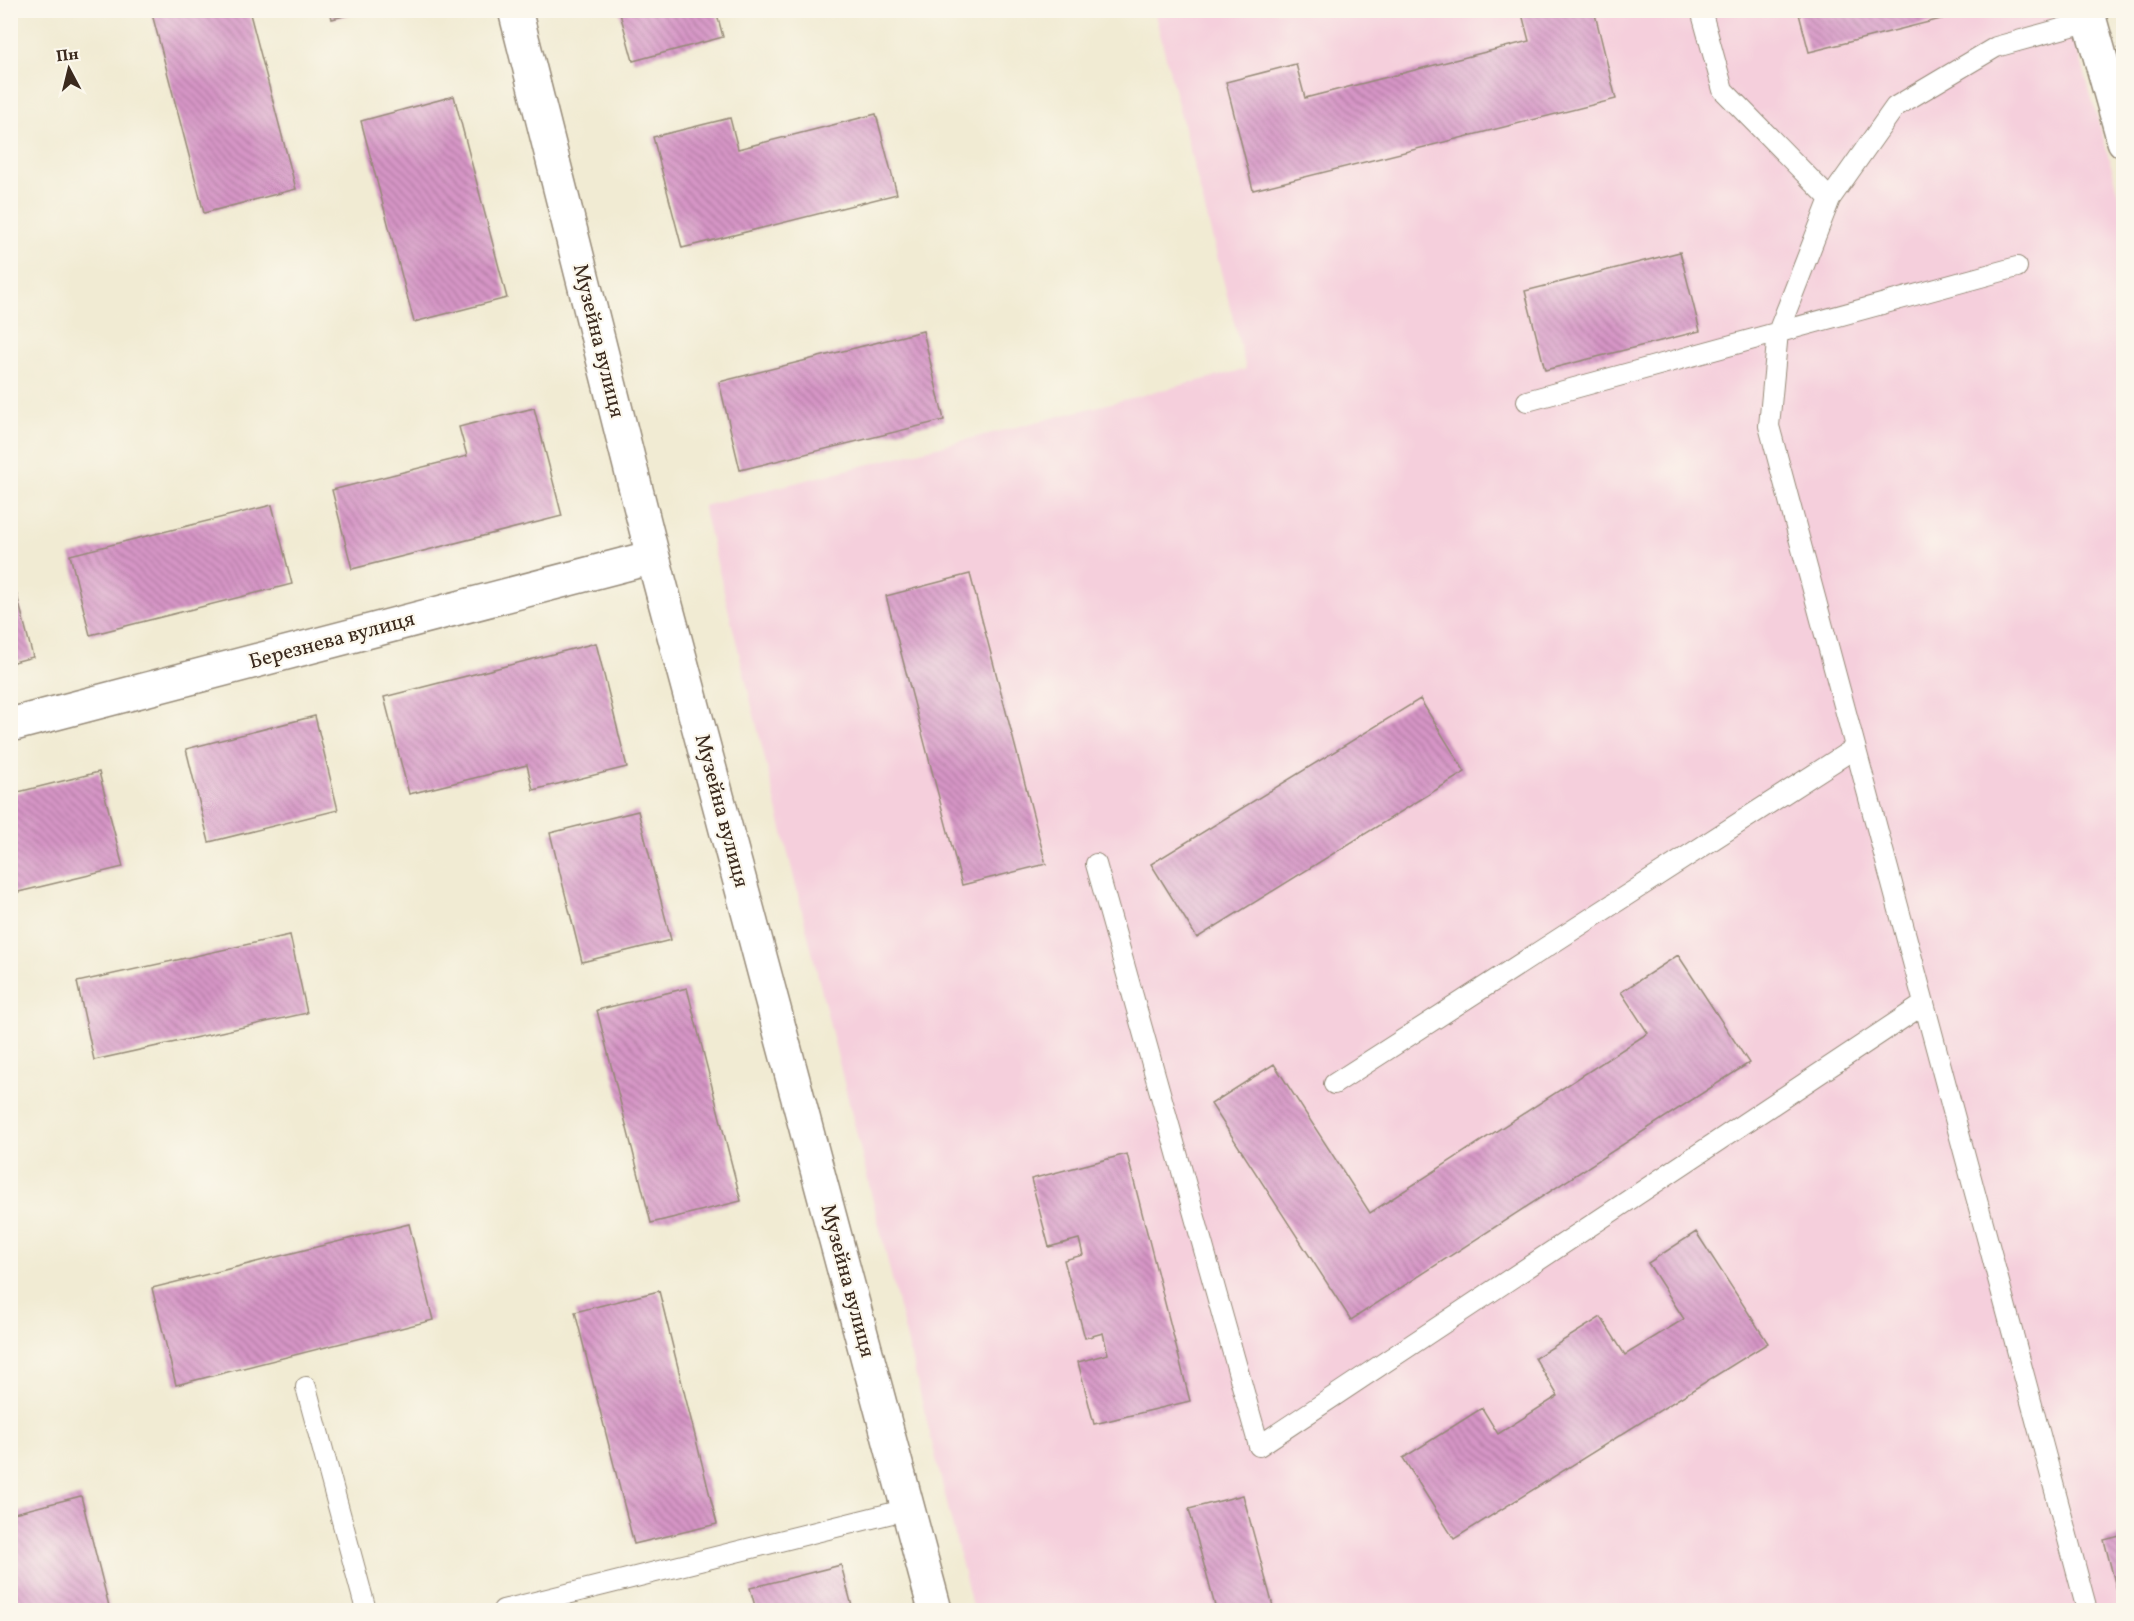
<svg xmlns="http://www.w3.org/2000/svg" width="2134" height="1621" font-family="Vollkorn,serif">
	<defs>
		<pattern id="building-back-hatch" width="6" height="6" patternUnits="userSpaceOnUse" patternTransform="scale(1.5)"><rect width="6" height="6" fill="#d695c6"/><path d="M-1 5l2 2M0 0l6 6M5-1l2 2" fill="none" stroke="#af7aa0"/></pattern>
	</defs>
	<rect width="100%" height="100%" fill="#fbf7ec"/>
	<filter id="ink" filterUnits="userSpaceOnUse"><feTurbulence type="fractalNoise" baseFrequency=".0167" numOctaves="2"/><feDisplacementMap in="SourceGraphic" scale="12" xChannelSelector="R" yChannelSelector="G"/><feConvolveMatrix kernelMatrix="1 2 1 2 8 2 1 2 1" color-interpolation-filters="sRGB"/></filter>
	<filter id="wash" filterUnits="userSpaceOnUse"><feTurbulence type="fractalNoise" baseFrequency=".008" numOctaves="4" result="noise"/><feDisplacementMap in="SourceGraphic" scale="24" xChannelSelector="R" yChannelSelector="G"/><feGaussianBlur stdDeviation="1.35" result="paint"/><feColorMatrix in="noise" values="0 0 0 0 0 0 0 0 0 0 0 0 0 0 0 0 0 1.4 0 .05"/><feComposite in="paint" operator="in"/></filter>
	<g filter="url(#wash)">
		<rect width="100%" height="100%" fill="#f1ebd3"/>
		<!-- built -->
		<path fill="#f5cfdc" d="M 1154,11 L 2067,11 L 2124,211 L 2123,1610 L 973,1610 L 703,506 L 1246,369 Z"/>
		<g id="blocks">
			<!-- building -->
			<path fill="url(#building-back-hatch)" d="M 151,10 L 249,10 L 296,189 L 204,213 Z
				M 330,10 L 363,10 L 363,11 L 332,19 Z
				M 619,10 L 716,10 L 723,37 L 633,61 Z
				M 1521,10 L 1594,10 L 1616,99 L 1253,190 L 1226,82 L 1296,64 L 1305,98 L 1529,41 Z
				M 1798,10 L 1947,10 L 1949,17 L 1809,52 Z
				M 454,96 L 507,298 L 414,322 L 361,121 Z
				M 876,114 L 897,194 L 682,248 L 653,137 L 730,118 L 738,149 Z
				M 1680,252 L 1700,331 L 1545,370 L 1525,291 Z
				M 923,331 L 944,420 L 740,470 L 719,382 Z
				M 534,408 L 562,516 L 352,569 L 332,490 L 467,456 L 459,427 Z
				M 272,505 L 292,584 L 90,635 L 70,555 Z
				M 970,574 L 1046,864 L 962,885 L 886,596 Z
				M 13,580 L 33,657 L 10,663 L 10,581 Z
				M 596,643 L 627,767 L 533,790 L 527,765 L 409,794 L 384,697 Z
				M 1420,699 L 1465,772 L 1197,938 L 1151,864 Z
				M 315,716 L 338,810 L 209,842 L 186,749 Z
				M 99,772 L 123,867 L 10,894 L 10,794 Z
				M 638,811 L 671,940 L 582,962 L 550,833 Z
				M 290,935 L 307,1013 L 94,1060 L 77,982 Z
				M 1678,955 L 1749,1063 L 1351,1320 L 1211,1104 L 1274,1064 L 1370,1213 L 1648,1033 L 1621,992 Z
				M 687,988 L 741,1201 L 651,1223 L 597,1010 Z
				M 1127,1154 L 1190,1401 L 1094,1424 L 1078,1362 L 1108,1354 L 1103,1333 L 1085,1338 L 1064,1260 L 1083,1255 L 1079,1239 L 1049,1247 L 1031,1179 Z
				M 409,1224 L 433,1320 L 176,1385 L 152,1288 Z
				M 1696,1232 L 1768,1343 L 1454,1539 L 1403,1458 L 1482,1408 L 1498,1434 L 1558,1396 L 1535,1358 L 1601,1317 L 1625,1355 L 1684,1319 L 1648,1263 Z
				M 659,1291 L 717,1524 L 634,1544 L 575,1312 Z
				M 1243,1495 L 1274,1610 L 1216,1610 L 1189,1509 Z
				M 81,1496 L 110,1610 L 10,1610 L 10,1514 Z
				M 2124,1535 L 2124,1610 L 2122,1610 L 2104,1540 Z
				M 841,1565 L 853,1610 L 756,1610 L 750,1588 Z"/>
		</g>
	</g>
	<g filter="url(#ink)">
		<use href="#blocks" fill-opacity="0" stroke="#968a78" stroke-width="1.5"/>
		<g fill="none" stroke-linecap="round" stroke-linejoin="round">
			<defs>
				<path id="service" d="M 1701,10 L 1723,90 L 1830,199 L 1778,332 L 1769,426 L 2087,1610
					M 1830,199 L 1895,107 L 1996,47 L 2090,21
					M 1527,401 L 2017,267
					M 1096,864 L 1259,1446 L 1924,1004
					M 1334,1084 L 1855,748
					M 306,1387 L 366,1610
					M 503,1610 L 908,1509"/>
				<path id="minor" d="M 2087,10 L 2124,141"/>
				<path id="tertiary" d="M 515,10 L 653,557 L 935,1610
					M 10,725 L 653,557"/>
			</defs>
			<!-- service casing -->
			<use href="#service" stroke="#968a78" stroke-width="22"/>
			<!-- minor casing -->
			<use href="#minor" stroke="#968a78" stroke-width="36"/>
			<!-- tertiary casing -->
			<use href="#tertiary" stroke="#968a78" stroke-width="36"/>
			<!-- service -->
			<use href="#service" stroke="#fff" stroke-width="20"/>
			<!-- minor -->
			<use href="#minor" stroke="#fff" stroke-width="33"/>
			<!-- tertiary -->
			<use href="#tertiary" stroke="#fff" stroke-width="33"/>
		</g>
	</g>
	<g text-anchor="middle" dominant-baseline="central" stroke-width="4.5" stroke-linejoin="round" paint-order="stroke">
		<!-- street labels -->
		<g font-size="21" fill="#3b2a1e" stroke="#fbf7ec">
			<text transform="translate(598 341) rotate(76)">Музейна вулиця</text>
			<text transform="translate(332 641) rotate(-15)">Березнева вулиця</text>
			<text transform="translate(721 811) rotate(75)">Музейна вулиця</text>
			<text transform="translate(847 1281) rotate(75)">Музейна вулиця</text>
		</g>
	</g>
	<!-- margin -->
	<rect width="2134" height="1621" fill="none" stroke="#fbf7ec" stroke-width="36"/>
	<!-- north arrow -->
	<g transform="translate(69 69) rotate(353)" stroke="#fbf7ec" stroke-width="4.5" paint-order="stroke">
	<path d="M0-4.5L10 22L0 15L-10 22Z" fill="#3b2a1e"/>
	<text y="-9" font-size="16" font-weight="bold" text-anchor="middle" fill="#3b2a1e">Пн</text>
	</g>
</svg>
